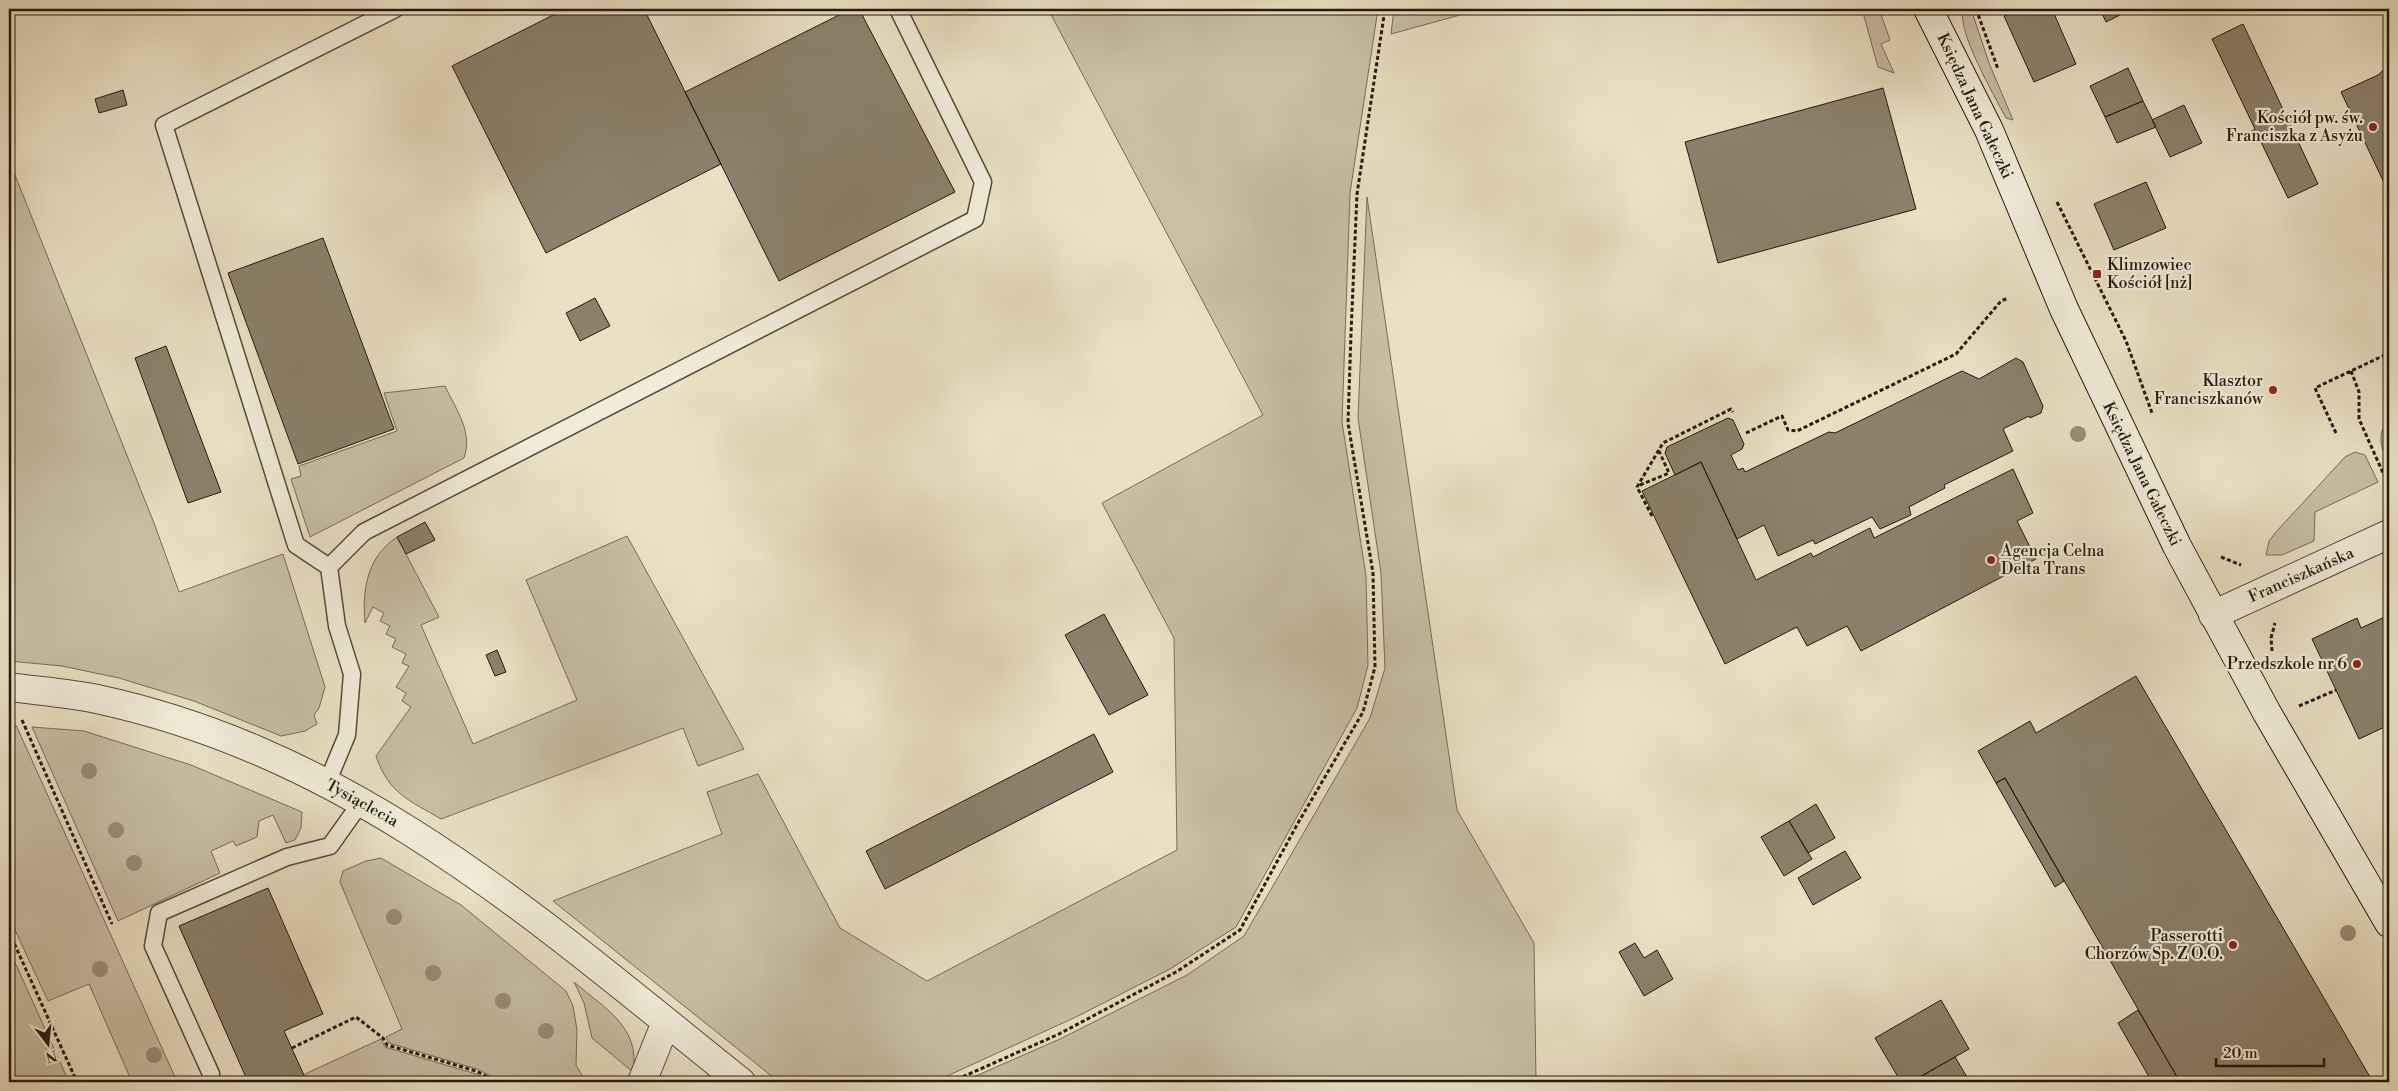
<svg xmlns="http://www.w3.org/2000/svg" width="2398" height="1091" font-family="'Libre Bodoni',serif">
	<rect width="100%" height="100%" fill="#eae1c4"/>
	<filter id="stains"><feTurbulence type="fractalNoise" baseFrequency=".004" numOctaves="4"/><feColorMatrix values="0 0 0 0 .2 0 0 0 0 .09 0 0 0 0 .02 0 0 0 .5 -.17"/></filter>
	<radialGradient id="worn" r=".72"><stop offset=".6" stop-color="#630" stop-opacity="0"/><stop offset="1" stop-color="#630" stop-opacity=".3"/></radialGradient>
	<!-- green -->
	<path fill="#c8bfa5" stroke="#766c59" d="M 1048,9 L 1378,9 L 1350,193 L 1342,422 L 1366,576 L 1368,665 L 1357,708 L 1236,927 L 1170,969 L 1076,1017 L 934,1082 L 779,1082 L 553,901 L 722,834 L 707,792 L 758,774 L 840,928 L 927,981 L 1177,850 L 1174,638 L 1102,503 L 1263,415 Z
		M 1394,9 L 1482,9 L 1391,34 Z
		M 1862,9 L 1879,9 L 1890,40 L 1881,44 L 1894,73 L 1878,67 Z
		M 1963,9 L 1971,9 L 1989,63 L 2013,120 L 2006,118 C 1994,95 1957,32 1963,9 Z
		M 9,160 L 154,523 L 179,592 L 283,554 L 325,687 L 319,708 L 314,715 L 317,724 L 305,731 L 281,736 L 194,701 L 119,678 L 62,666 L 9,661 Z
		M 1367,197 L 1457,810 L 1534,943 L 1536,1082 L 962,1082 L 1060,1039 L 1187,975 L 1244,936 L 1370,718 L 1385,668 L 1381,573 L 1358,418 Z
		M 445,386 C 456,410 473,431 464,458 L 310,537 L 291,479 L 301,476 L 299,466 L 397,431 L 384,393 Z
		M 2389,420 L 2389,465 C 2382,450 2375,434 2389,420 Z
		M 2355,452 L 2365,455 L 2378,482 L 2315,512 L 2314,541 L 2282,555 L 2266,555 L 2269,541 L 2276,532 L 2345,457 Z
		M 627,536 L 744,749 L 698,766 L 683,728 L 441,819 C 409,800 389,794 376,756 L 411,707 L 402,701 L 406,693 L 396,687 L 409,666 L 402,663 L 406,654 L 392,647 L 396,639 L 386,634 L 390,626 L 380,621 L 384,613 L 373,607 L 365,623 C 362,590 367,557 397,537 L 439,617 L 421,625 L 473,744 L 577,700 L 526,580 Z
		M 9,725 L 16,725 L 175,1077 L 162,1082 L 132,1082 L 89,984 L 48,1001 L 9,917 Z
		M 32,727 L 84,731 L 191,765 L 302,812 L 301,828 L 295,840 L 286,843 L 273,815 L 259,821 L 257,837 L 236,846 L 233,841 L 211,851 L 220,873 L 118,921 Z
		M 381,858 L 461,905 L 566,991 L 573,1006 L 577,1030 L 576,1065 L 586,1082 L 503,1082 L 477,1069 L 389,1043 L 386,1037 L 402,1029 L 340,882 L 343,871 L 366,861 Z
		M 9,949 L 69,1082 L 9,1082 Z
		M 574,982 C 604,1008 641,1027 633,1072 L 592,1038 L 584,1003 Z
		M 381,1039 L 385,1047 L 476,1074 L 491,1082 L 309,1082 L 305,1074 Z"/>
	<!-- building -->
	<path fill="#8b816c" stroke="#24180d" d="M 565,9 L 644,9 L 721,164 L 546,253 L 452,66 Z
		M 851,9 L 859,9 L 955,192 L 779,281 L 685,92 Z
		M 2021,9 L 2052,9 L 2076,64 L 2034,82 L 2004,16 Z
		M 2100,9 L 2129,9 L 2130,10 L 2106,22 Z
		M 2243,24 L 2318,184 L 2288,198 L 2260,140 L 2253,143 L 2248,133 L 2255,129 L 2212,39 Z
		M 2389,65 L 2389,190 L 2388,191 L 2341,92 L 2378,75 Z
		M 2128,68 L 2143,101 L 2105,117 L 2090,86 Z
		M 1883,88 L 1916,209 L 1718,263 L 1685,142 Z
		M 123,90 L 127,105 L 99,113 L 95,99 Z
		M 2143,101 L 2156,127 L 2117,143 L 2105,117 Z
		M 2184,105 L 2202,143 L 2170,157 L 2152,120 Z
		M 2146,182 L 2166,228 L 2114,250 L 2094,204 Z
		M 323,238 L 394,429 L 298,464 L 228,273 Z
		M 595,298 L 610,326 L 580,341 L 566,313 Z
		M 166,346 L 221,492 L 188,503 L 135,358 Z
		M 2016,358 L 2023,362 L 2043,406 L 2041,413 L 2030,418 L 2029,416 L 2003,429 L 2013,451 L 1944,485 L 1945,488 L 1909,507 L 1911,515 L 1880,529 L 1872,517 L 1815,544 L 1813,540 L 1778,556 L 1764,525 L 1737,539 L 1701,462 L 1675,475 L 1665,453 L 1667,447 L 1728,418 L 1733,420 L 1744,444 L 1742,449 L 1731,455 L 1738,470 L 1743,468 L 1745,472 L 1829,432 L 1835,433 L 1962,371 L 1979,379 Z
		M 1701,462 L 1756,580 L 1811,553 L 1813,557 L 1870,528 L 1874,538 L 2013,469 L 2033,513 L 2017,521 L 2036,559 L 1861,651 L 1847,626 L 1807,646 L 1797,627 L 1725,664 L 1642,491 Z
		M 425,522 L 435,540 L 406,554 L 397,537 Z
		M 1104,614 L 1148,695 L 1109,715 L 1065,635 Z
		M 2389,615 L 2389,725 L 2359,739 L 2312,639 L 2357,618 L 2361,628 Z
		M 497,650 L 506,672 L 495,676 L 486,655 Z
		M 2136,676 L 2370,1077 L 2361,1082 L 2180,1082 L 2005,778 L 1996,783 L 1978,751 L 2030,721 L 2036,733 Z
		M 1094,734 L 1113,772 L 885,889 L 866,851 Z
		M 2005,778 L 2064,881 L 2055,887 L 1996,783 Z
		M 1816,804 L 1835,838 L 1808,853 L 1789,821 Z
		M 1789,821 L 1812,859 L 1784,876 L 1761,837 Z
		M 1845,851 L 1861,878 L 1813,905 L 1798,878 Z
		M 268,888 L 323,1014 L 284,1031 L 307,1082 L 248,1082 L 179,926 Z
		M 1635,943 L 1644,958 L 1657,950 L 1673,979 L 1644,996 L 1619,952 Z
		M 1941,1000 L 1969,1049 L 1911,1082 L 1901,1082 L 1875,1038 Z
		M 2138,1010 L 2180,1082 L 2152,1082 L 2118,1023 Z
		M 1955,1057 L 1970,1082 L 1911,1082 Z"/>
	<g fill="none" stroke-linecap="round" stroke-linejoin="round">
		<defs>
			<path id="lane" d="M 329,567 L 296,545 L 164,125 L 395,9
				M 327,783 L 347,735 L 352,674 L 337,626 L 329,567 L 364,532 L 975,219 L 983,182 L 898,9
				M 211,1074 L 153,946 L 159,913 L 287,857 L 330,846 L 362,801"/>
			<path id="street" d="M 2213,615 L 2389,534
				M 9,687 C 38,691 69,693 97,699 C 356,755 541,922 741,1082
				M 642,1082 L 666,1022"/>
			<path id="secondary" d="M 1928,9 L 1989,130 L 2064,309 L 2177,546 L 2267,713 L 2389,923"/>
		</defs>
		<!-- lane casing -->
		<use href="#lane" stroke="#564a3b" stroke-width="19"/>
		<!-- street casing -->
		<use href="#street" stroke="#564a3b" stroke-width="30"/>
		<!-- secondary casing -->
		<use href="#secondary" stroke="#24180d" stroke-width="30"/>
		<!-- path -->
		<path stroke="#24180d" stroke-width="3" stroke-dasharray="4 2.5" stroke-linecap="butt" d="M 1976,9 L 1998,69
			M 2057,202 L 2126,341 L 2152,413
			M 2351,371 L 2359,392 L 2359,419 L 2388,484
			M 1746,433 L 1782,416 L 1788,430 L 1797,431 L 1956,354 L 2001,301 L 2008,298
			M 2336,433 L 2315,388 L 2389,353
			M 1640,485 L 1669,473 L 1659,451
			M 1652,516 L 1637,487 L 1663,443 L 1731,409 L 1733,412
			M 2221,557 L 2241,565
			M 2272,651 L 2271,638 L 2275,623
			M 2299,706 L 2336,690
			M 22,720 L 112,924
			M 9,932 L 77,1082
			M 292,1048 L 356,1017 L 383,1038 L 387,1045 L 476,1071 L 497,1082
			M 951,1082 L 1059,1034 L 1176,972 L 1240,930 L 1298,823 L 1363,712 L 1375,667 L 1373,573 L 1348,423 L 1351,333 L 1357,194 L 1385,9"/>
		<!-- lane -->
		<use href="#lane" stroke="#f1ecd9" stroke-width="16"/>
		<!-- street -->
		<use href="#street" stroke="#f1ecd9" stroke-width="28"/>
		<!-- secondary -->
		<use href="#secondary" stroke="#f1ecd9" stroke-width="28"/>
	</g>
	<!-- trees -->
	<g fill="#988e79">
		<circle cx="2078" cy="434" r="8"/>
		<circle cx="89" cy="771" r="8"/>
		<circle cx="116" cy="830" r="8"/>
		<circle cx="134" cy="863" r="8"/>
		<circle cx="394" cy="917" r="8"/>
		<circle cx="2348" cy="933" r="8"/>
		<circle cx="100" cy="969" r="8"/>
		<circle cx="433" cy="973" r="8"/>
		<circle cx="503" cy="1001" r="8"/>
		<circle cx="546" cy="1031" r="8"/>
		<circle cx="154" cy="1055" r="8"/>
	</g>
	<!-- markers -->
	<g fill="#8f2418" stroke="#f1ecd9" stroke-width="2">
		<circle cx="2373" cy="127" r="5"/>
		<rect x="2092" y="269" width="10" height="10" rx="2.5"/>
		<circle cx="2273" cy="390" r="5"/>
		<circle cx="1991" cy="560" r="5"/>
		<circle cx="2357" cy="664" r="5"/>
		<circle cx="2233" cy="945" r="5"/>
	</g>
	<g text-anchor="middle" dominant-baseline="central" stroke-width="4.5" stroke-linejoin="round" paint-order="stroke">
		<!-- street labels -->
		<g font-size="16" fill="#24180d" stroke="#f1ecd9">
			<text transform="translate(1975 106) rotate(65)">Księdza Jana Gałeczki</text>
			<text transform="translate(2142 474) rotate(64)">Księdza Jana Gałeczki</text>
			<text transform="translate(2301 575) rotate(-24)">Franciszkańska</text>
			<text transform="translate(362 803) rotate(29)">Tysiąclecia</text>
		</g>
		<!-- poi labels -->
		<g font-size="16" fill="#24180d" stroke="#f1ecd9" text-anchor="end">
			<text x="2363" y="118">Kościół pw. św.<tspan x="2363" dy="18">Franciszka z Asyżu</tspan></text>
			<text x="2107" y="265" text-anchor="start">Klimzowiec<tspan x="2107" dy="18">Kościół [nż]</tspan></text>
			<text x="2263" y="381">Klasztor<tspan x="2263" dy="18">Franciszkanów</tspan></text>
			<text x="2001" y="551" text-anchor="start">Agencja Celna<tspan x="2001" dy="18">Delta Trans</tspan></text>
			<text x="2347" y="664">Przedszkole nr 6</text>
			<text x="2223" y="936">Passerotti<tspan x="2223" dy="18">Chorzów Sp. Z O.O.</tspan></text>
		</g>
	</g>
	<!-- margin -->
	<rect width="2398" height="1091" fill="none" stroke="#eae1c4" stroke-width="30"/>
	<rect x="10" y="10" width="2378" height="1071" fill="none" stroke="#24180d" stroke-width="2.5"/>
	<rect x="15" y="15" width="2368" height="1061" fill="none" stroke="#24180d"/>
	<!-- north arrow -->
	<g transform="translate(48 1044) rotate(164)" stroke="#f1ecd9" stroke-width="4" paint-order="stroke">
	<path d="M0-4L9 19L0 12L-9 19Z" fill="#24180d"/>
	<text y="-8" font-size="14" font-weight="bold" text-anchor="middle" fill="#24180d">N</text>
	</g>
	<!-- scale -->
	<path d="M2216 1058v8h108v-8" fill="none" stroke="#24180d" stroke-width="2.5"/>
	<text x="2223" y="1058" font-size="15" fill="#24180d" stroke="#f1ecd9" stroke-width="4" paint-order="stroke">20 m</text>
	<rect width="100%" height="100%" filter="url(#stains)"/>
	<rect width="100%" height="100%" fill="url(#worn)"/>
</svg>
